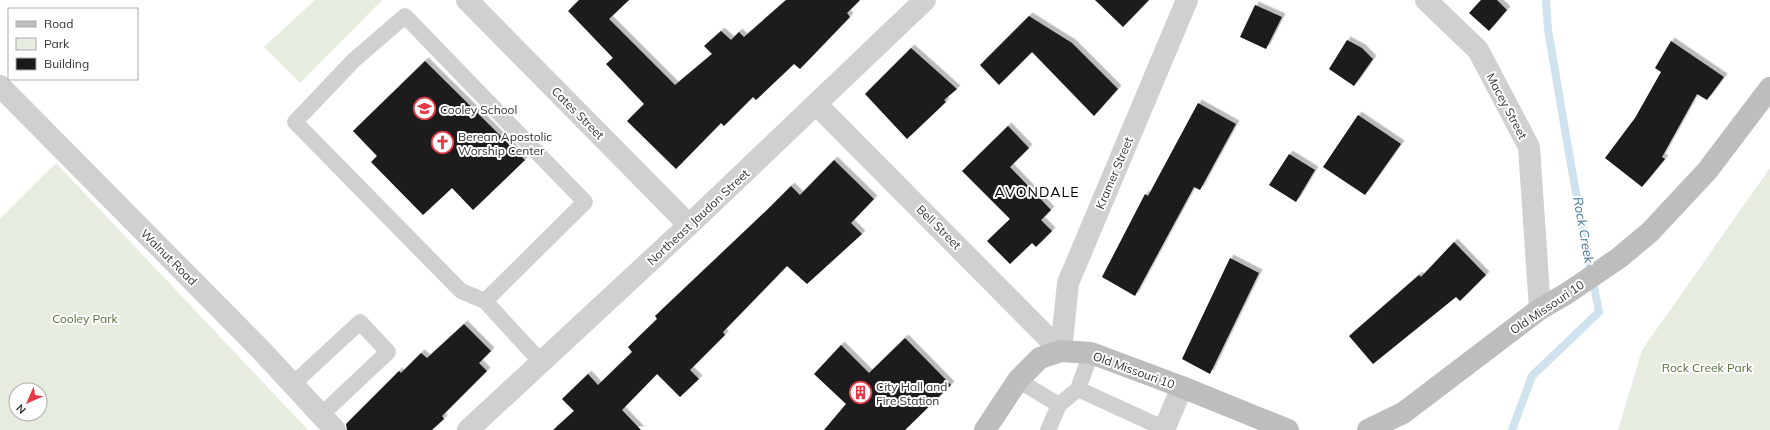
<svg xmlns="http://www.w3.org/2000/svg" width="1770" height="430" font-family="Mulish,sans-serif">
	<defs>
		<filter id="shadow"><feDropShadow dx="3.5" dy="-3.5" stdDeviation="0" flood-color="#0004"/></filter>
	</defs>
	<rect width="100%" height="100%" fill="#fff"/>
	<!-- green -->
	<path fill="#e6ecdf" fill-rule="evenodd" d="M 315,0 L 382,0 L 300,83 L 264,47 Z
		M 56,163 L 308,430 L 0,430 L 0,219 ZM 16,390 L 40,390 L 40,414 L 16,414 Z
		M 1770,168 L 1770,430 L 1618,430 L 1642,350 Z"/>
	<g fill="none" stroke-linecap="round" stroke-linejoin="round">
		<!-- stream -->
		<path stroke="#cfe2ee" stroke-width="8" d="M 1512,430 L 1532,376 L 1599,312 L 1574,182 L 1548,30 L 1546,0"/>
	</g>
	<!-- building -->
	<path fill="#1a1a1a" filter="url(#shadow)" d="M 579,0 L 629,0 L 609,19 L 675,85 L 712,54 L 704,46 L 721,31 L 731,40 L 739,32 L 744,37 L 786,0 L 860,0 L 847,13 L 850,17 L 800,69 L 794,64 L 756,100 L 753,97 L 724,126 L 721,123 L 676,169 L 627,121 L 644,104 L 606,64 L 613,58 L 568,11 Z
		M 1095,0 L 1149,0 L 1123,27 Z
		M 1481,0 L 1497,0 L 1507,10 L 1489,31 L 1469,13 Z
		M 1255,5 L 1282,17 L 1266,49 L 1240,37 Z
		M 1029,16 L 1072,43 L 1118,89 L 1094,116 L 1032,52 L 999,85 L 980,65 Z
		M 1347,40 L 1362,48 L 1373,59 L 1354,86 L 1329,69 Z
		M 1671,41 L 1724,77 L 1707,100 L 1697,94 L 1662,157 L 1665,159 L 1642,187 L 1605,158 L 1635,118 L 1661,72 L 1655,68 Z
		M 911,48 L 957,89 L 944,100 L 946,102 L 907,139 L 865,94 Z
		M 425,61 L 525,160 L 473,210 L 452,188 L 423,215 L 371,162 L 377,156 L 353,131 Z
		M 1198,103 L 1236,124 L 1200,190 L 1194,187 L 1135,296 L 1102,277 L 1145,194 L 1148,196 Z
		M 1358,115 L 1401,144 L 1365,195 L 1323,167 Z
		M 1008,126 L 1029,148 L 1010,167 L 1051,210 L 1041,220 L 1052,231 L 1036,247 L 1032,243 L 1010,264 L 987,241 L 1010,219 L 962,171 Z
		M 1289,154 L 1315,170 L 1296,202 L 1269,185 Z
		M 834,160 L 874,199 L 851,223 L 862,234 L 807,284 L 787,266 L 723,332 L 725,335 L 690,370 L 699,379 L 680,397 L 657,374 L 622,410 L 641,430 L 553,430 L 574,411 L 562,399 L 588,374 L 598,385 L 632,352 L 628,347 L 657,319 L 655,316 L 767,210 L 791,186 L 800,195 Z
		M 1454,242 L 1486,275 L 1460,301 L 1456,297 L 1373,364 L 1349,336 L 1419,275 L 1421,277 Z
		M 1230,258 L 1259,273 L 1210,374 L 1182,359 Z
		M 464,324 L 491,351 L 479,363 L 487,371 L 442,416 L 444,419 L 432,430 L 347,430 L 346,424 L 399,371 L 401,373 L 421,353 L 427,358 Z
		M 905,338 L 951,385 L 905,430 L 824,430 L 846,404 L 814,374 L 841,345 L 869,373 Z"/>
	<g fill="none" stroke-linecap="round" stroke-linejoin="round">
		<!-- lane -->
		<path stroke="#d0d0d0" stroke-width="16" d="M 485,301 L 461,291 L 295,122 L 354,60 L 405,16 L 585,202 L 485,301 L 541,362
			M 1018,380 L 1059,405 L 1048,430
			M 293,384 L 360,322 L 388,352 L 321,415
			M 1078,389 L 1091,353
			M 1059,405 L 1078,389 L 1165,429"/>
		<!-- street -->
		<path stroke="#d0d0d0" stroke-width="22" d="M 467,0 L 689,225
			M 1426,0 L 1478,50 L 1529,147 L 1540,309
			M 0,86 L 261,350 L 335,430
			M 816,104 L 1061,351
			M 1061,351 L 1068,283 L 1187,0
			M 468,430 L 689,225 L 925,0
			M 1164,430 L 1182,387"/>
		<!-- secondary -->
		<path stroke="#bdbdbd" stroke-width="22" d="M 985,430 L 1018,380 L 1040,358 L 1061,351 L 1091,353 L 1182,387 L 1288,430
			M 1368,430 L 1403,413 L 1540,309 L 1566,294 L 1619,258 L 1650,232 L 1707,171 L 1770,88"/>
	</g>
	<!-- icons -->
	<defs>
		<symbol id="school-ring" viewBox="-11 -11 22 22"><circle r="9.5" fill="#fff" stroke="#e63946" stroke-width="1.5"/><path d="M0-5L7-2L0 1L-7-2ZM-4 1L0 2.5L4 1V4Q0 6-4 4Z" fill="#e63946"/></symbol>
		<symbol id="church-ring" viewBox="-11 -11 22 22"><circle r="9.5" fill="#fff" stroke="#e63946" stroke-width="1.5"/><path d="M-1.2-6h2.4v3.5h3.3v2.4h-3.3V6h-2.4V-.1h-3.3v-2.4h3.3Z" fill="#e63946"/></symbol>
		<symbol id="building-ring" viewBox="-11 -11 22 22"><circle r="9.5" fill="#fff" stroke="#e63946" stroke-width="1.5"/><path d="M-4-6H4V6H1V3H-1V6H-4ZM-2.5-4.3h1.7v1.8h-1.7ZM.8-4.3h1.7v1.8H.8ZM-2.5-1h1.7V.8h-1.7ZM.8-1h1.7V.8H.8Z" fill="#e63946"/></symbol>
	</defs>
	<g fill-rule="evenodd">
		<use href="#school-ring" x="412" y="96" width="25" height="25"/>
		<use href="#church-ring" x="430" y="130" width="25" height="25"/>
		<use href="#building-ring" x="848" y="380" width="25" height="25"/>
	</g>
	<g text-anchor="middle" dominant-baseline="central" stroke-width="4" stroke-linejoin="round" paint-order="stroke">
		<!-- street labels -->
		<g font-size="12" fill="#333" stroke="#fff">
			<text transform="translate(1507 106) rotate(62)">Macey Street</text>
			<text transform="translate(578 113) rotate(45)">Cates Street</text>
			<text transform="translate(1114 173) rotate(-67)">Kramer Street</text>
			<text transform="translate(698 217) rotate(-43)">Northeast Jaudon Street</text>
			<text transform="translate(939 227) rotate(45)">Bell Street</text>
			<text transform="translate(169 257) rotate(45)">Walnut Road</text>
			<text transform="translate(1547 307) rotate(-34)">Old Missouri 10</text>
			<text transform="translate(1134 370) rotate(20)">Old Missouri 10</text>
		</g>
		<!-- poi labels -->
		<g font-size="12" fill="#333" stroke="#fff" text-anchor="start">
			<text x="440" y="109">Cooley School</text>
			<text x="458" y="136">Berean Apostolic<tspan x="458" dy="14">Worship Center</tspan></text>
			<text x="876" y="386">City Hall and<tspan x="876" dy="14">Fire Station</tspan></text>
		</g>
		<!-- park labels -->
		<g font-size="12" fill="#56703f" stroke="#fff">
			<text x="85" y="318">Cooley Park</text>
			<text x="1707" y="367">Rock Creek Park</text>
		</g>
		<!-- water labels -->
		<g font-size="13" font-style="italic" fill="#3f7597" stroke="#fff">
			<text transform="translate(1584 230) rotate(80)">Rock Creek</text>
		</g>
		<!-- quarter labels -->
		<g font-size="14" letter-spacing="1" fill="#000" stroke="#fff">
			<text x="1037" y="192">AVONDALE</text>
		</g>
	</g>
	<!-- legend -->
	<rect x="8" y="8" width="130" height="72" fill="#ffffff" stroke="#adadad"/>
	<rect x="16" y="21" width="20" height="6" fill="#bdbdbd" stroke="#adadad"/>
	<text x="44" y="28" font-size="12" fill="#333333">Road</text>
	<rect x="16" y="38" width="20" height="12" fill="#e6ecdf" stroke="#adadad"/>
	<text x="44" y="48" font-size="12" fill="#333333">Park</text>
	<rect x="16" y="58" width="20" height="12" fill="#1a1a1a" stroke="#adadad"/>
	<text x="44" y="68" font-size="12" fill="#333333">Building</text>
	<!-- north arrow -->
	<g transform="translate(28 402) rotate(225)"><circle r="19" fill="#ffffff" stroke="#adadad"/>
	<path d="M0-3L7 15L0 10L-7 15Z" fill="#e63946"/>
	<text y="-6" font-size="11" font-weight="bold" text-anchor="middle" fill="#333333">N</text>
	</g>
</svg>
